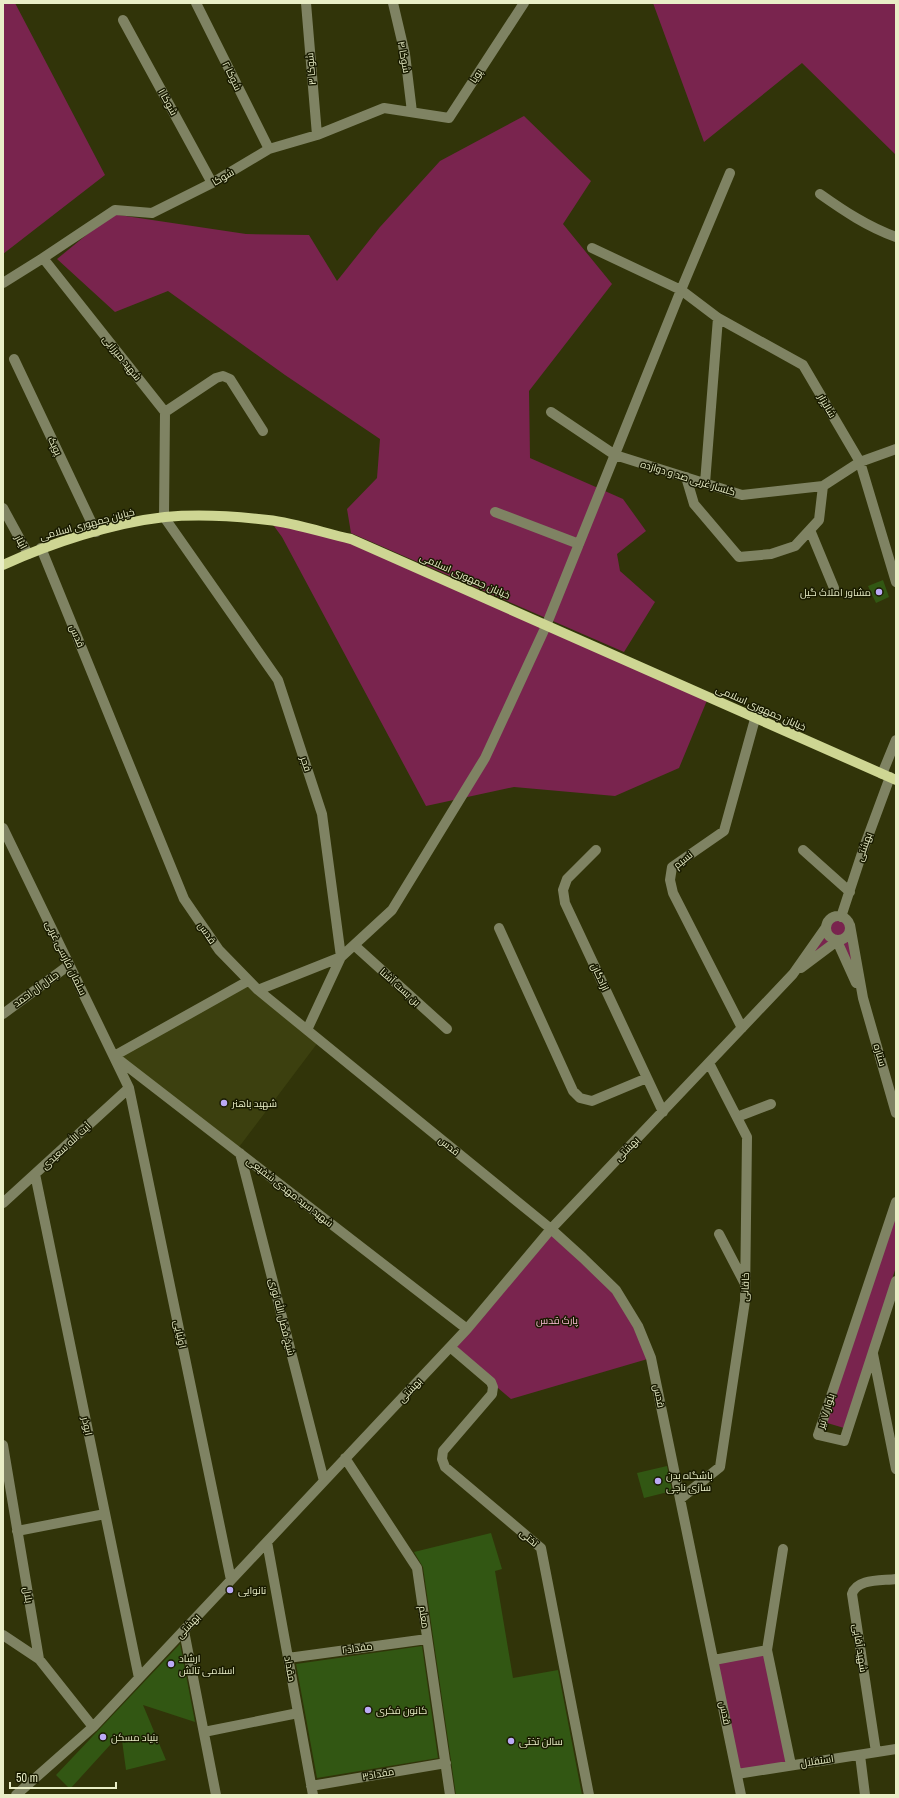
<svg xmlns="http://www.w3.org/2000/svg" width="899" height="1798" font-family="'Archivo Narrow',Cairo,sans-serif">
	<rect width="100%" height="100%" fill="#313409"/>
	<!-- built -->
	<path fill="#3c400f" d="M 248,981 L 319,1041 L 236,1151 L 114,1056 Z"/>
	<!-- green -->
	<path fill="#79244e" d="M 3,3 L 15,3 L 105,175 L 3,254 Z
		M 653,3 L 896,3 L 896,155 L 802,63 L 704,142 Z
		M 524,116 L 591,181 L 563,224 L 612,284 L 529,391 L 530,458 L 623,499 L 646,531 L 617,554 L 620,571 L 655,602 L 624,652 L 351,533 L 347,509 L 377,478 L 380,439 L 285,375 L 168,291 L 115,312 L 57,259 L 112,214 L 246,234 L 309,235 L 337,281 L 380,227 L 440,161 Z
		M 271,522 L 350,540 L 708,698 L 679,768 L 615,796 L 514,787 L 426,806 L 282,537 Z
		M 837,916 L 848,921 L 863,997 L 837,941 L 794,974 L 830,920 Z
		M 896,1203 L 896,1267 L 844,1428 L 824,1422 Z
		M 551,1229 L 616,1290 L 651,1358 L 511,1399 L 450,1347 Z
		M 767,1650 L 791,1765 L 737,1773 L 714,1660 Z"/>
	<!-- building -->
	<path fill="#325713" d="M 883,580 L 889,597 L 876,603 L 868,586 Z
		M 667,1466 L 672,1491 L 644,1498 L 637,1473 Z
		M 491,1533 L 502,1569 L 495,1571 L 513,1678 L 558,1670 L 582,1795 L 456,1795 L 423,1567 L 414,1552 Z
		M 180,1644 L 195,1722 L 143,1705 L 166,1760 L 126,1770 L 121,1733 L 70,1789 L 56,1775 Z
		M 422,1646 L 438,1758 L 317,1778 L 296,1664 Z"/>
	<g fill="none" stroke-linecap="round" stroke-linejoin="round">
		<!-- minor -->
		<path stroke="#7f8363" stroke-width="10" d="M 196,3 L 269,149
			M 306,3 L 317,135
			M 393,3 L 405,54 L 412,112
			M 123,20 L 212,183
			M 820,194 C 844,211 868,227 896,237
			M 592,248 L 681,290 L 718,318 L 803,365 L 860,462 L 896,582
			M 43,258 L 115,210 L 152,213 L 212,183 L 269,149 L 317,135 L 384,108 L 449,118 L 524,3
			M 3,283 L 43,258 L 165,412 L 164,517 L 278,680 L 322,814 L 341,957
			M 14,359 L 96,532
			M 165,412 L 216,378 L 223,376 L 230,379 L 263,431
			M 551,412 L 615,455 L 742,495 L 823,486 L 860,462 L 896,449
			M 686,477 L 694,504 L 739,557 L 771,554 L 795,546 L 819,520 L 823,486
			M 705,483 L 718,318
			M 3,508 L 28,554
			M 495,512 L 579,544
			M 810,530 L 834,588
			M 41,548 L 184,899 L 219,950 L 258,990 L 551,1229 L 583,1258 L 616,1290 L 638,1326 L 651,1358 L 741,1795
			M 882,774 L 896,740
			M 3,828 L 129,1088 L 231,1580
			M 596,850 L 567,879 L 563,890 L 565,903 L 663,1112
			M 803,850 L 850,892
			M826 928a12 12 0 1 1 24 0a12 12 0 1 1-24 0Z
			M 841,917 L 863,850 L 890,777
			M 850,925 L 863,998 L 896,1113
			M 499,928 L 573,1091 L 580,1098 L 592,1101 L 647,1078
			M 354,945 L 447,1029
			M 801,968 L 837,941 L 856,983
			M 248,981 L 114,1056 L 467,1329
			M 258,990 L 341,957
			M 3,1014 L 69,965
			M 742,1028 L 673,893 L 670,880 L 672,867 L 724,831 L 755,719
			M 307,1030 L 341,957 L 392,910 L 485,758 L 546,626 L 681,290 L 730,173
			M 737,1117 L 771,1104
			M 240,1153 L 324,1481
			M 35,1174 L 139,1678
			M 896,1202 L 818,1435 L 844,1441 L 896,1281
			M 3,1203 L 129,1088
			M 719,1234 L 744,1282
			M 450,1347 L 491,1382 L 493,1387 L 492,1394 L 443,1451 L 442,1459 L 445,1467 L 541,1548 L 589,1795
			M 873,1354 L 896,1469
			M 3,1445 L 39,1659 L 93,1727
			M 345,1458 L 417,1568 L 450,1795
			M 680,1499 L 720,1467 L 745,1301 L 747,1137 L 709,1063
			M 17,1531 L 105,1514
			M 267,1542 L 313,1795
			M 184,1631 L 216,1795
			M 3,1635 L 39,1659
			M 767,1650 L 783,1549
			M 288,1658 L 427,1639
			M 714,1660 L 767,1650 L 791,1765
			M 204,1732 L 298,1713
			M 876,1752 L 852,1594 C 857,1578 882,1581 896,1579
			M 860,1755 L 865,1795
			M 737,1774 L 896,1749
			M 311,1786 L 446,1763
			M 16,1795 L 93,1727 L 467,1329 L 551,1229 L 793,974 L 826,927"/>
		<!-- major -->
		<path stroke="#ced693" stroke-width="10" d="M 3,565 C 51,543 112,523 165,517 C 199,514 234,516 268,520 C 295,523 324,533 351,539 L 896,780"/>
	</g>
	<!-- markers -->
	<g fill="#bbaaf6" stroke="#191b00" stroke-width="1.5">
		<circle cx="879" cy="592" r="4"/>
		<circle cx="224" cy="1103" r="4"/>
		<circle cx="658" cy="1481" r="4"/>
		<circle cx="230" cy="1590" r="4"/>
		<circle cx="171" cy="1664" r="4"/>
		<circle cx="368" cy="1710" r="4"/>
		<circle cx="103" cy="1737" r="4"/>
		<circle cx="511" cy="1741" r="4"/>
	</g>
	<g text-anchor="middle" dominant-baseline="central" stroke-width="3" stroke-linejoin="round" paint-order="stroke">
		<!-- street labels -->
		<g font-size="10" fill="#e9eec7" stroke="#191b00">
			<text transform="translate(404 57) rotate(80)">شوکا ۴</text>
			<text transform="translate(311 69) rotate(-95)">شوکا ۳</text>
			<text transform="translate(232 76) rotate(64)">شوکا ۲</text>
			<text transform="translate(476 76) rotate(-57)">پویا</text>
			<text transform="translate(168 102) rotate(61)">شوکا ۱</text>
			<text transform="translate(223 177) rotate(-31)">شوکا</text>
			<text transform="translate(122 358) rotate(51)">شهید میرزایی</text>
			<text transform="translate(827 406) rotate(60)">شالیزار</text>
			<text transform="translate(55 446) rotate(65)">پوپک</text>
			<text transform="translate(688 478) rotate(17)">گلسار غربی صد و دوازده</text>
			<text transform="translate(87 524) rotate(-15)">خیابان جمهوری اسلامی</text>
			<text transform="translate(21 542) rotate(62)">ایثار</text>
			<text transform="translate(465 576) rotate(24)">خیابان جمهوری اسلامی</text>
			<text transform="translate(77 636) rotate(68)">قدس</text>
			<text transform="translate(761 708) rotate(24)">خیابان جمهوری اسلامی</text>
			<text transform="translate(306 764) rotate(72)">فجر</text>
			<text transform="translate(864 847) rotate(-71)">بهشتی</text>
			<text transform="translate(683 860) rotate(-39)">نسیم</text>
			<text transform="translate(207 933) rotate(56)">قدس</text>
			<text transform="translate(66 958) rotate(64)">سلمان فارسی غربی</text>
			<text transform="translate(600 977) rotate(65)">ازادگان</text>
			<text transform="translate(400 987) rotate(42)">بن بست آشنا</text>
			<text transform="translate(36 989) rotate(-36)">جلال آل احمد</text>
			<text transform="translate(880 1055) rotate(74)">ستاره</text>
			<text transform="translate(66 1146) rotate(-43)">آیت الله سعیدی</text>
			<text transform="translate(449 1146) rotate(39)">قدس</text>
			<text transform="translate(627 1149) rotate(-46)">بهشتی</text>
			<text transform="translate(290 1192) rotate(38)">شهید سید مهدی شفیعی</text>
			<text transform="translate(745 1287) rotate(-88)">خاقانی</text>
			<text transform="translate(282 1317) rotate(76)">شیخ فضل الله نوری</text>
			<text transform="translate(180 1334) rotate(78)">اولیایی</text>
			<text transform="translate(410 1390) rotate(-47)">بهشتی</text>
			<text transform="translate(659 1396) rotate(78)">قدس</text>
			<text transform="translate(826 1411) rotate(-72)">بلوار ۷ تیر</text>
			<text transform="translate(87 1426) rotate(78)">ابوذر</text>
			<text transform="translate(529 1538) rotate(40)">تختی</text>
			<text transform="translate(28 1595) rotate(80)">بلال</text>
			<text transform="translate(424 1617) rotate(82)">معلم</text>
			<text transform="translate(188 1626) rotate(-47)">بهشتی</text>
			<text transform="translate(357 1648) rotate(-8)">مقداد۲</text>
			<text transform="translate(860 1648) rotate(81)">شهید آقایی</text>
			<text transform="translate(290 1669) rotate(80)">مقداد</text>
			<text transform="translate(725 1713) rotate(78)">قدس</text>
			<text transform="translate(817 1761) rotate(-9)">استقلال</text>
			<text transform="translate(378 1774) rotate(-10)">مقداد۳</text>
		</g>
		<!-- poi labels -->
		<g font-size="10" fill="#e9eec7" stroke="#191b00" text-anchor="start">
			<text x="871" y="592" text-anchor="end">مشاور املاک گیل</text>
			<text x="232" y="1103">شهید باهنر</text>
			<text x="666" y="1475">باشگاه بدن<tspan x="666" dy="12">سازی ناجی</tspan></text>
			<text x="238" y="1590">نانوایی</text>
			<text x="179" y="1658">ارشاد<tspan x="179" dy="12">اسلامی تالش</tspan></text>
			<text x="376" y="1710">کانون فکری</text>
			<text x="111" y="1737">بنیاد مسکن</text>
			<text x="519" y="1741">سالن تختی</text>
		</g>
		<!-- park labels -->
		<g font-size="10" fill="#f9bdd4" stroke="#191b00">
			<text x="557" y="1320">پارک قدس</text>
		</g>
	</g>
	<!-- border -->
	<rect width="899" height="1798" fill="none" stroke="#e9eec7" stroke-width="8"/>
	<!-- scale -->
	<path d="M10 1782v6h106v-6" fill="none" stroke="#e9eec7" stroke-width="2"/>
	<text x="16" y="1782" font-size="12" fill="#e9eec7" stroke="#191b00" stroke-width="3" paint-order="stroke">50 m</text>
</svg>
